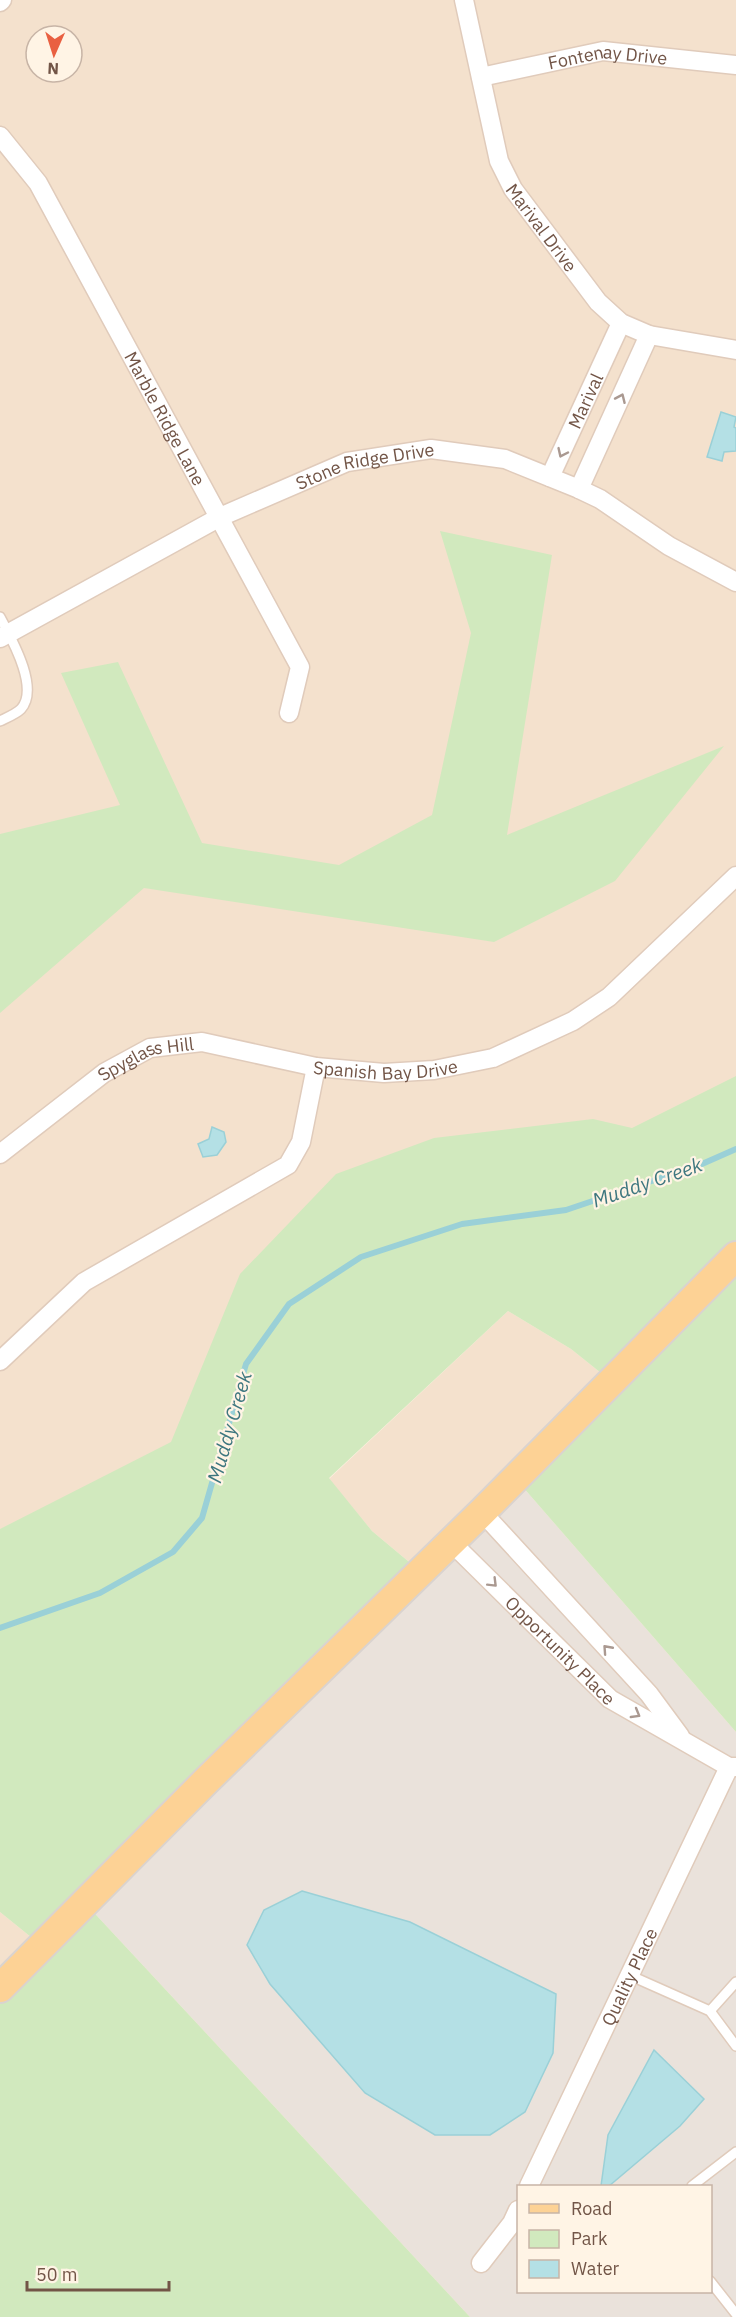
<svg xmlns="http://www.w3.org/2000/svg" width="736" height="2317" font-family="'IBM Plex Sans',sans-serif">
	<rect width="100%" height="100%" fill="#fcf0df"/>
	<!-- residential -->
	<path fill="#f4e1cd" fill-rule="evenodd" d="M 0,0 L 736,0 L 736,1109 L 0,1577 ZM 36,36 L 72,36 L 72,72 L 36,72 Z
		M 508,1311 L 571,1349 L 611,1381 L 421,1572 L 372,1531 L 329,1479 Z
		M 0,1912 L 42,1946 L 0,1988 Z"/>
	<!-- industrial -->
	<path fill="#eae2db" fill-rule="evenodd" d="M 515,1478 L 736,1732 L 736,2317 L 470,2317 L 85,1903 ZM 518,2186 L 710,2186 L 710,2292 L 518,2292 Z"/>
	<!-- green -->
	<path fill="#d1e9be" d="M 440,531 L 552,555 L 507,835 L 724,746 L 615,881 L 494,942 L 144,888 L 0,1013 L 0,834 L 120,805 L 61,673 L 118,662 L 202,843 L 339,865 L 432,815 L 471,633 Z
		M 736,1076 L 736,1732 L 515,1478 L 611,1381 L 571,1349 L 508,1311 L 329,1478 L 372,1531 L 421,1572 L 85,1903 L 470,2317 L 0,2317 L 0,1988 L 42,1946 L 0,1912 L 0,1529 L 171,1442 L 240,1274 L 336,1174 L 434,1138 L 593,1119 L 632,1128 Z"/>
	<!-- water -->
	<path fill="#b4e0e5" stroke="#9ad0d7" stroke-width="1.5" d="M 721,412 L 736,417 L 734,427 L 736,428 L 736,451 L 724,452 L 722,461 L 707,457 Z
		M 212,1127 L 224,1132 L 226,1142 L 217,1155 L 203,1157 L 198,1144 L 209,1139 Z
		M 302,1891 L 410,1922 L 556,1994 L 553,2053 L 525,2112 L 490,2135 L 435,2135 L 365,2093 L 270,1984 L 247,1945 L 264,1910 Z
		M 654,2050 L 704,2099 L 680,2126 L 609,2186 L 601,2186 L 608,2135 Z"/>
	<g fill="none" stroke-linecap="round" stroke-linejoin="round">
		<!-- stream -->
		<path stroke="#9ad0d7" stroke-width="6" d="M 0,1628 L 100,1593 L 173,1552 L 202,1518 L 246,1364 L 289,1304 L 361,1257 L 462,1224 L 566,1210 L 702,1164 L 736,1149"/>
		<defs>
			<path id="service" d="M 0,617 C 11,638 40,688 21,709 C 16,714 6,718 0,721
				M 629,1975 L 710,2011 L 736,2046
				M 710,2011 L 736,1982
				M 692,2186 L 736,2152
				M 710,2281 L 736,2314"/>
			<g id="minor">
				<path id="s1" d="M 464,0 L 499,161 L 513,189 L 598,302 L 621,323 L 649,335 L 736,350"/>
				<path d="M 0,2 L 2,0"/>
				<path id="s2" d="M 481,77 L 603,51 L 736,65"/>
				<path id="s3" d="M 0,136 L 38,183 L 300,667 L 289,713"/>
				<path id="s4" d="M 550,477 L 621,323"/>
				<path d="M 579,489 L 649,335"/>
				<path id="s5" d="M 0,638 L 220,517 L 347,462 L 431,449 L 505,459 L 579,489 L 600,499 L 669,546 L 736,582"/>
				<path id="s6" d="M 0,1154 L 104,1073 L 150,1048 L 202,1042 L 316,1067 L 384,1073 L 434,1070 L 493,1058 L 573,1021 L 609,997 L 736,876"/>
				<path d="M 0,1361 L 84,1282 L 288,1165 L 301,1142 L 316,1067"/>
				<path d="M 482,1512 L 649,1694 L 680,1736"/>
				<path id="s7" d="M 451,1542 L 610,1699 L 729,1767 L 736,1767"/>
				<path id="s8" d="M 529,2186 L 729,1767"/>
				<path d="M 481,2263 L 512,2223 L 518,2210"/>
			</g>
			<path id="primary" d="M 0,1988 L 205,1782 L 482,1512 L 736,1256"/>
		</defs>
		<!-- service casing -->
		<use href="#service" stroke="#e0cbbb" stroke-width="12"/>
		<!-- minor casing -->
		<use href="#minor" stroke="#e0cbbb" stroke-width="21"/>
		<!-- primary casing -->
		<use href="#primary" stroke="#dad3cf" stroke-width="32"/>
		<!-- service -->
		<use href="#service" stroke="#fff" stroke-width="9"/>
		<!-- minor -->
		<use href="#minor" stroke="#fff" stroke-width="18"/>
		<!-- primary -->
		<use href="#primary" stroke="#fdd295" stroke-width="28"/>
	</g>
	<!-- one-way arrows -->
	<defs><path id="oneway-chevron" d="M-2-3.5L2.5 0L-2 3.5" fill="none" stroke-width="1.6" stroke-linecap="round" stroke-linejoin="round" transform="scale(1.5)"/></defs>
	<g stroke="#aa9991">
		<use href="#oneway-chevron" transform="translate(621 398) rotate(-66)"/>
		<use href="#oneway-chevron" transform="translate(562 453) rotate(115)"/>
		<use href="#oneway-chevron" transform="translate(493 1583) rotate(45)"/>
		<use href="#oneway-chevron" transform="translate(607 1649) rotate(-132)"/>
		<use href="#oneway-chevron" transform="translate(636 1714) rotate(30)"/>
	</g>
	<g text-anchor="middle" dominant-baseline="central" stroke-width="4.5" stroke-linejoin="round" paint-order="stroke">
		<!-- street labels -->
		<g font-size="18" fill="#725547" stroke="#fff4e5">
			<text stroke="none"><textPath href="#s2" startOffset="129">Fontenay Drive</textPath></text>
			<text stroke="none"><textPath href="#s1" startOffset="244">Marival Drive</textPath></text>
			<text stroke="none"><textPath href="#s4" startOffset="84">Marival</textPath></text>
			<text stroke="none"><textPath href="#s3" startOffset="328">Marble Ridge Lane</textPath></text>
			<text stroke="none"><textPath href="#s5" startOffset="406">Stone Ridge Drive</textPath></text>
			<text stroke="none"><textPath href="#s6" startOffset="177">Spyglass Hill</textPath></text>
			<text stroke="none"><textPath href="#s6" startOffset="423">Spanish Bay Drive</textPath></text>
			<text stroke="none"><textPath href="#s7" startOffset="154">Opportunity Place</textPath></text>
			<text stroke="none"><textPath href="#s8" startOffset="232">Quality Place</textPath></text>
		</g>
		<!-- water labels -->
		<g font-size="20" font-style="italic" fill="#3e777f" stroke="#fff4e5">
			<text transform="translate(647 1182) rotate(-19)">Muddy Creek</text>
			<text transform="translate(229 1427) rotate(-74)">Muddy Creek</text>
		</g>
	</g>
	<!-- legend -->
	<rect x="517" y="2185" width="195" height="108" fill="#fff4e5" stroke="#c7b4a6" stroke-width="1.5"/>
	<rect x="529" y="2204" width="30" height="9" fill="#fdd295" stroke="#c7b4a6" stroke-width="1.5"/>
	<text x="571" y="2215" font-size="18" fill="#725547">Road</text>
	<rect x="529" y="2230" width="30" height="18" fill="#d1e9be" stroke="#c7b4a6" stroke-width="1.5"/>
	<text x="571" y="2245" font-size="18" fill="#725547">Park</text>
	<rect x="529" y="2260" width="30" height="18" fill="#b4e0e5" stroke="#c7b4a6" stroke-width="1.5"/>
	<text x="571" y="2275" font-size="18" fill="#725547">Water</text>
	<!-- north arrow -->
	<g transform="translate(54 54) rotate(183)"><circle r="28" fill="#fff4e5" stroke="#c7b4a6" stroke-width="1.5"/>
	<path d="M0-4.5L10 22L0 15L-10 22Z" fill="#e96041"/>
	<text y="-9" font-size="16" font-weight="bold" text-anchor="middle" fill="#725547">N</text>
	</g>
	<!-- scale -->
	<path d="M27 2281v9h142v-9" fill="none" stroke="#725547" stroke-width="3"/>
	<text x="36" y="2281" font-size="18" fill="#725547" stroke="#fff4e5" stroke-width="4.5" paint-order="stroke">50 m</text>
</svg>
